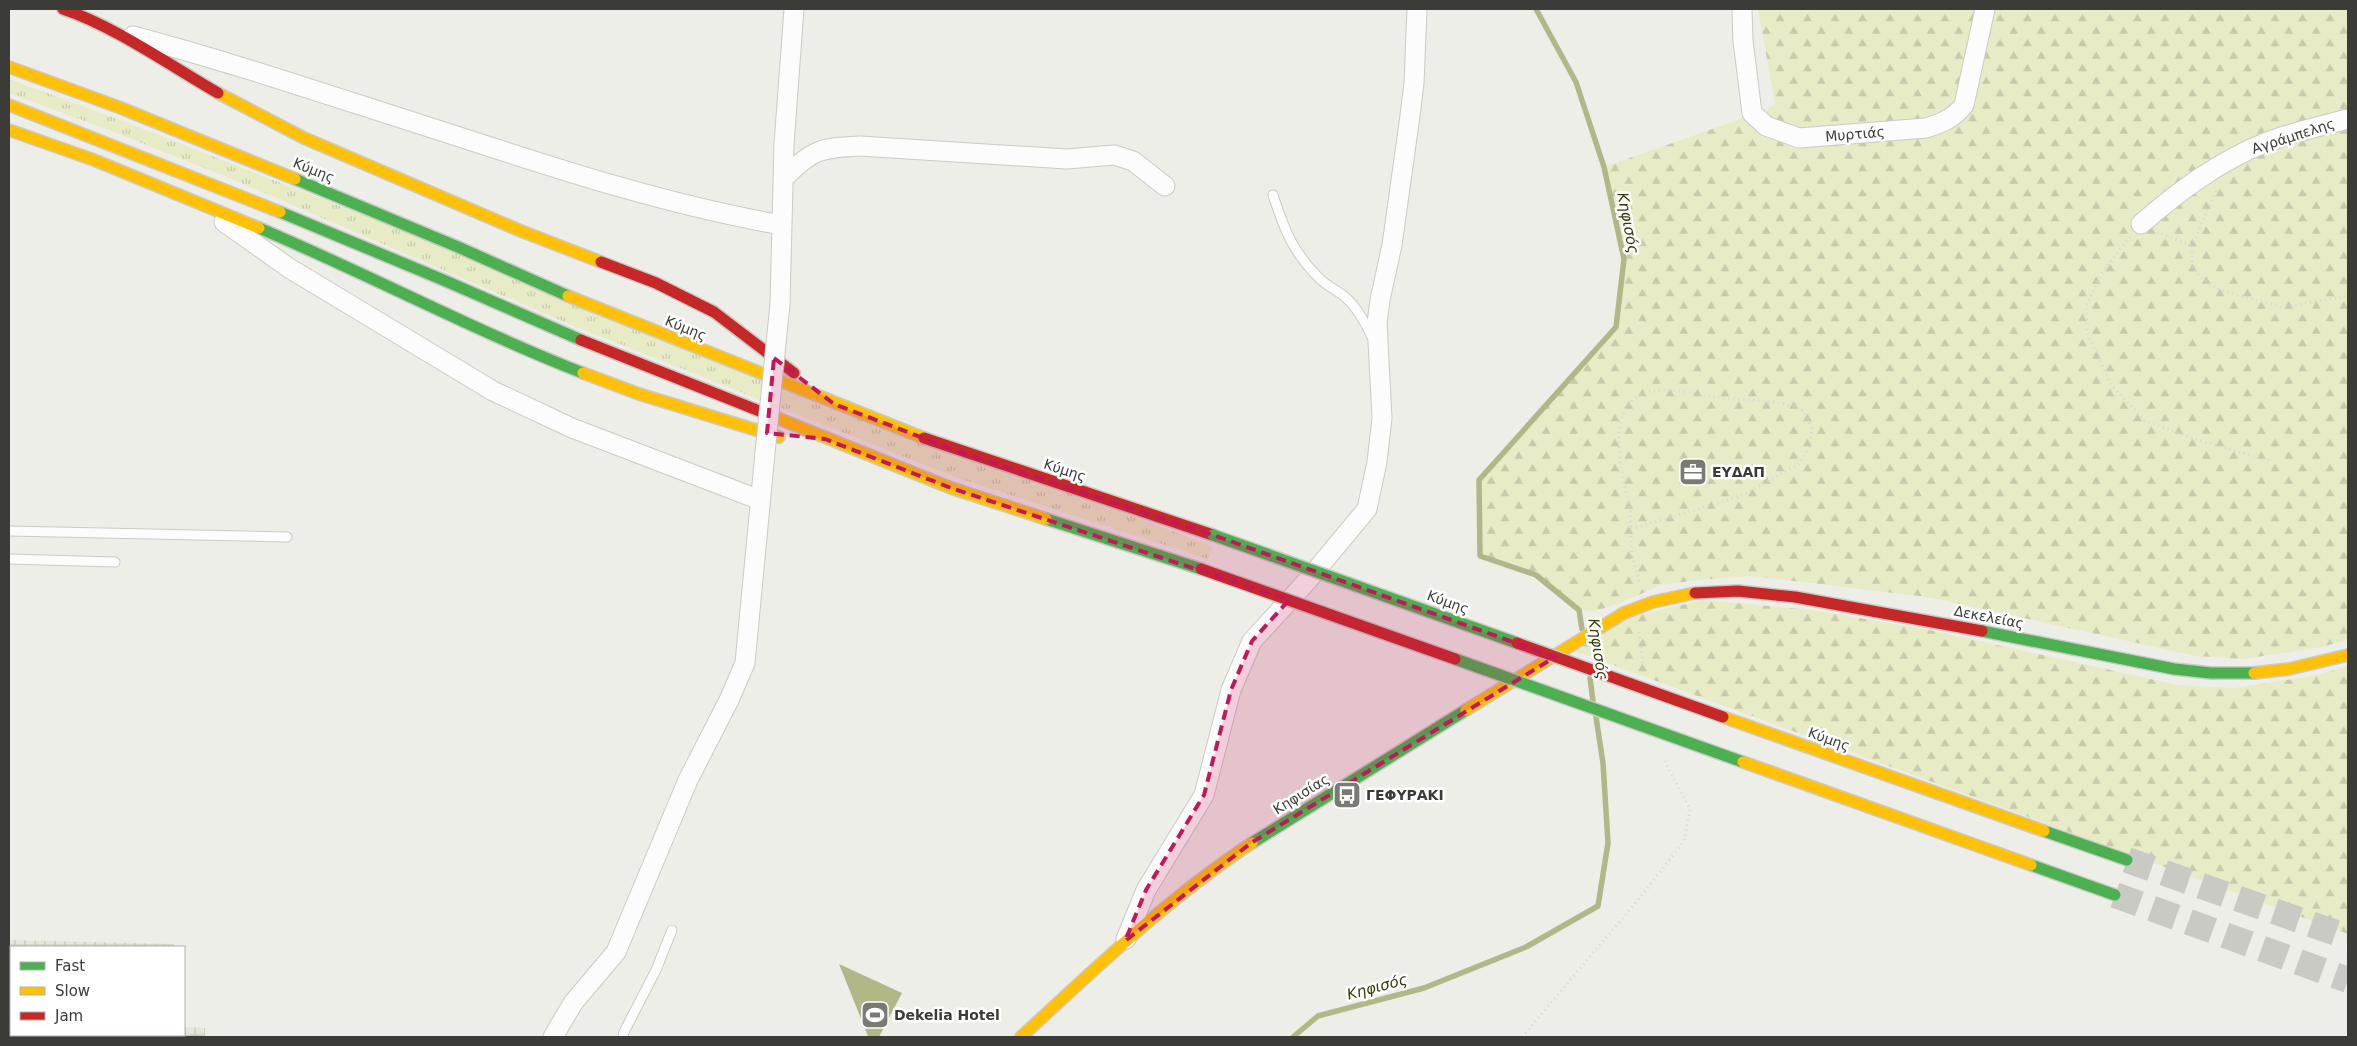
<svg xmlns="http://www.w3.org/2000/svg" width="2357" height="1046" font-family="'DejaVu Sans',sans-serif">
	<defs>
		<pattern id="industrial-grid" width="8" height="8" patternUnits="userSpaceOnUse" patternTransform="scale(1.25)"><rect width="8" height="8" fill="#e4e6d9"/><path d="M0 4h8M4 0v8" fill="none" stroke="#c4c6bb"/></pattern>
		<pattern id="grass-tufts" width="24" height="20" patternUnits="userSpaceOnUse" patternTransform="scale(1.25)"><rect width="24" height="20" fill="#e7ebc6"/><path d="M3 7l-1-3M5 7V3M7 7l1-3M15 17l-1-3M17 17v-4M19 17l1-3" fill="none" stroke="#c7caab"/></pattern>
		<pattern id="forest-firs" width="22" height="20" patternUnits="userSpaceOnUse" patternTransform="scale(1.25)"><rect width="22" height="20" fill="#e7ebc6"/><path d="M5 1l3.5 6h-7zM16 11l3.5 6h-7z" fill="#c7caab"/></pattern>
	</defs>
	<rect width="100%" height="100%" fill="#eeeee9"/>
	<!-- industrial -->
	<path fill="url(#industrial-grid)" d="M 9,940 L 174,944 L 174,947 L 11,947 L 11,1035 L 184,1035 L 184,1027 L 205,1028 L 205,1037 L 9,1037 Z"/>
	<!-- grass -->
	<path fill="url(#grass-tufts)" d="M 9,79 L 112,117 L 1213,547 L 1208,559 L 955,477 L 569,324 L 227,177 L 109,130 L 9,93 Z"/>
	<!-- forest -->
	<path fill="url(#forest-firs)" d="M 1758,9 L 2348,9 L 2348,640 L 2317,648 L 2243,659 L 2196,656 L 1928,597 L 1751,576 L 1698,580 L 1661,585 L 1618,604 L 1595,611 L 1579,610 L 1536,575 L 1480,556 L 1479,480 L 1616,327 L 1624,259 L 1604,167 L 1769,109 L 1775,103 Z
		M 1702,600 L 1812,610 L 1925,629 L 2178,685 L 2234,688 L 2318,675 L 2348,666 L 2348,934 L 1569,649 L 1627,618 Z"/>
	<!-- water -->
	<path fill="#b2b788" d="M 839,964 L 902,993 L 879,1037 L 868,1036 Z"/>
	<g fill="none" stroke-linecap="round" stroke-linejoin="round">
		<!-- stream -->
		<path stroke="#b2b788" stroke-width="5.5" d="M 1536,9 L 1576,82 L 1604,167 L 1624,259 L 1616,327 L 1479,480 L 1480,556 L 1536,575 L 1579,610 L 1582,629
			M 1590,678 L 1593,701
			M 1293,1037 L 1318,1016 L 1424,988 L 1526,947 L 1598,906 L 1608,843 L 1603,763 L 1596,717"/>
		<!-- secondary-tunnel -->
		<path stroke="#cacac5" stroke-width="26" stroke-dasharray="26 13" stroke-linecap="butt" d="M 2127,860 L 2348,937
			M 2115,895 L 2348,980"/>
		<defs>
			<path id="lane" d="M 1273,195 C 1284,229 1293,253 1320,279 C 1327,286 1337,290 1345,297 C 1358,308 1366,325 1373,339
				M 9,531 L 287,537
				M 9,559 L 115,562
				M 623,1037 L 624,1032 L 656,970 L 672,930"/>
			<path id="street" d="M 1742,9 L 1743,41 L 1752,113 L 1766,126 L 1799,138 L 1926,128 C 1942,123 1953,119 1964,105 L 1985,9
				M 133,36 C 238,64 340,99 444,132 C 555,168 666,205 782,225
				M 785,177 C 813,149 821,148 860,146 L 1067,159 L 1114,155 L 1133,161 L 1165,186
				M 224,222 L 289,268 L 493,391 L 572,428 L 760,500
				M 2141,224 C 2179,191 2219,161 2267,142 C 2293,132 2321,126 2348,119
				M 780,304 L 784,144 L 794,9
				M 1126,939 L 1146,890 L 1204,795 L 1231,690 L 1252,641 L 1308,580 L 1367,509 L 1377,462 L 1382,418 L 1377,323 L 1380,300 L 1392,245 L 1410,116 L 1414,83 L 1417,9
				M 553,1037 L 573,1003 L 616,952 L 688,780 L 729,700 L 745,663 L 765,453"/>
			<path id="fast" d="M 295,179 L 458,247 L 568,296
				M 280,212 L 441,279 L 581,340
				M 259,228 C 368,274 473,330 583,373
				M 1046,519 L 1201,569
				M 1982,631 L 2174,669 L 2211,673 L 2254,673
				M 2044,831 L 2127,860
				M 1252,843 L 1466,710
				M 2031,865 L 2115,895"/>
			<path id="slow" d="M 9,67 L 121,108 L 295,179
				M 218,93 L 304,138 L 521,231 L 601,262
				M 9,105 L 280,212
				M 9,130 L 94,160 L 259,228
				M 568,296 L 924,438
				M 583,373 L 639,394 L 779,437
				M 767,414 L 951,488 L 1046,519
				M 2254,673 L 2289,669 L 2348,655
				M 1466,710 L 1624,613 L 1653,602 L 1695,593
				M 1021,1037 C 1095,969 1168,898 1252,843"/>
			<path id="jam" d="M 63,9 C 114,26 171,66 218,93
				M 601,262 L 656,283 L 714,312 L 794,373
				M 581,340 L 767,414
				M 924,438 L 1213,535
				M 1695,593 L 1738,591 L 1795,597 L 1982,631"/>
		</defs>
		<!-- lane casing -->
		<use href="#lane" stroke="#cacac6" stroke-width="11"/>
		<!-- street casing -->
		<use href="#street" stroke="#cacac6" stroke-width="21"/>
		<!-- fast casing -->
		<use href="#fast" stroke="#cacac6" stroke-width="14"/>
		<!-- slow casing -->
		<use href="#slow" stroke="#cacac6" stroke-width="14"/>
		<!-- jam casing -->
		<use href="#jam" stroke="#cacac6" stroke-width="14"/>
		<!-- path -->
		<path stroke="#d7d7d5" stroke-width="3" stroke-dasharray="1 4" stroke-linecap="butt" d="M 2216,191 L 2192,246 L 2192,265 L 2200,277 L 2222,291 L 2283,307 L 2348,296
			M 2157,232 L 2192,246
			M 2130,237 L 2102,273 L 2086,306 L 2087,332 L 2111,385 L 2145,421 L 2194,439 L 2272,461
			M 1631,527 L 1639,527 L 1743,495 L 1800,463 L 1810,446 L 1812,428 L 1804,411 C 1778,398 1744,401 1715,397 C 1691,394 1659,383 1637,397 C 1604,417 1625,482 1630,512 C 1631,523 1630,535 1631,546 C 1632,558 1636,571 1640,583
			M 1639,632 L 1643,665
			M 1522,1037 L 1643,894 L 1684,841 L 1690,809 L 1663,758"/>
		<!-- lane -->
		<use href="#lane" stroke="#fcfcfc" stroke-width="9"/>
		<!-- street -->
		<use href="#street" stroke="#fcfcfc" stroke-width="19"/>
		<!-- fast -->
		<use href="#fast" stroke="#4caf50" stroke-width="11"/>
		<!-- slow -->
		<use href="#slow" stroke="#ffc107" stroke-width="11"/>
		<!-- jam -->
		<use href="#jam" stroke="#c62828" stroke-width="11"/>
		<defs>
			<path id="street-bridge" d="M 765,453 L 780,304"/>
			<path id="fast-bridge" d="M 1213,535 L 1517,643
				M 1455,659 L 1743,762"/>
			<path id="slow-bridge" d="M 1723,717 L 2044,831
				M 1743,762 L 2031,865"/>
			<path id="jam-bridge" d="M 1201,569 L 1455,659
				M 1517,643 L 1723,717"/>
		</defs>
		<!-- street-bridge casing -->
		<use href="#street-bridge" stroke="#cacac6" stroke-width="21" stroke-linecap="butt"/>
		<!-- fast-bridge casing -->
		<use href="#fast-bridge" stroke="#cacac6" stroke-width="14" stroke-linecap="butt"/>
		<!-- slow-bridge casing -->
		<use href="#slow-bridge" stroke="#cacac6" stroke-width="14" stroke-linecap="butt"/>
		<!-- jam-bridge casing -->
		<use href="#jam-bridge" stroke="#cacac6" stroke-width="14" stroke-linecap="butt"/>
		<!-- street-bridge -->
		<use href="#street-bridge" stroke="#fcfcfc" stroke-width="19"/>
		<!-- fast-bridge -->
		<use href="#fast-bridge" stroke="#4caf50" stroke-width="11"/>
		<!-- slow-bridge -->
		<use href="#slow-bridge" stroke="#ffc107" stroke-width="11"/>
		<!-- jam-bridge -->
		<use href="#jam-bridge" stroke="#c62828" stroke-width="11"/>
	</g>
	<!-- marked area -->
	<path fill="#c2185b" fill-opacity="0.2" stroke="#c2185b" stroke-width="4" stroke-dasharray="10 6" stroke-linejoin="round" d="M 774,358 L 834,404 L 960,452 L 1213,535 L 1555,657 L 1251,843 L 1125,941 L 1146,890 L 1204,795 L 1231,690 L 1252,641 L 1289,600 L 951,488 L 825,439 L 767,433 Z"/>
	<!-- icons -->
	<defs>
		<symbol id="office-square" viewBox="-11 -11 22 22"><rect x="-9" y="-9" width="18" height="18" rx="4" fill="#7a7a75" stroke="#fff"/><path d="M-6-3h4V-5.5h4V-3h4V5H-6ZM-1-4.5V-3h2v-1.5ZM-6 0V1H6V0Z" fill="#fff"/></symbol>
		<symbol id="bus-square" viewBox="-11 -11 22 22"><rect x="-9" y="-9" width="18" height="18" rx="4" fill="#7a7a75" stroke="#fff"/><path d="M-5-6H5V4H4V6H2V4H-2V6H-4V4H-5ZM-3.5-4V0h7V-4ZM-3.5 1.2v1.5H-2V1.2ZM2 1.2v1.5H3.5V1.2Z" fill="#fff"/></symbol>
		<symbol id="stadium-square" viewBox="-11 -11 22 22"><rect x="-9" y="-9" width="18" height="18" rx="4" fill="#7a7a75" stroke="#fff"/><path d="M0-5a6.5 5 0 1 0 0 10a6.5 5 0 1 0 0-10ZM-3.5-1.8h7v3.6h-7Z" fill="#fff"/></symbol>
	</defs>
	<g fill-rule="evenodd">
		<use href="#office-square" x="1677" y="456" width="32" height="32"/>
		<use href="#bus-square" x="1331" y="779" width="32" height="32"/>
		<use href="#stadium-square" x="859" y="999" width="32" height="32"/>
	</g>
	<g text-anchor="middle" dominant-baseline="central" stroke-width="5" stroke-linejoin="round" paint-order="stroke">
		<!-- street labels -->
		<g font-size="14" fill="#3b3b37" stroke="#fff">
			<text transform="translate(1855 134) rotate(-5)">Μυρτιάς</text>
			<text transform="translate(2293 136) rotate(-18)">Αγράμπελης</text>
			<text transform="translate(314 170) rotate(22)">Κύμης</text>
			<text transform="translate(686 328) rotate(22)">Κύμης</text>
			<text transform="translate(1065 470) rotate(18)">Κύμης</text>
			<text transform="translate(1448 602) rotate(20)">Κύμης</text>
			<text transform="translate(1989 617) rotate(11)">Δεκελείας</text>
			<text transform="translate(1829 739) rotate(20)">Κύμης</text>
			<text transform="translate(1301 794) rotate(-32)">Κηφισίας</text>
		</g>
		<!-- poi labels -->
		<g font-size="14" font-weight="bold" fill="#3b3b37" stroke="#fff" text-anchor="start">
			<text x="1712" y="472">ΕΥΔΑΠ</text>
			<text x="1366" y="795">ΓΕΦΥΡΑΚΙ</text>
			<text x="894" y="1015">Dekelia Hotel</text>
		</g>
		<!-- water labels -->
		<g font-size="15" font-style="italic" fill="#373a06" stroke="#fff">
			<text transform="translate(1628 223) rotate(79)">Κηφισός</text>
			<text transform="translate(1598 649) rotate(81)">Κηφισός</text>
			<text transform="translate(1377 987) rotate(-15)">Κηφισός</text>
		</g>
	</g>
	<!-- border -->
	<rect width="2357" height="1046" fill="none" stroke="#3b3b37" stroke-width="20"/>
	<!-- legend -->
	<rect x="10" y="946" width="175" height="90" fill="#ffffff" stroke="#b1b1af"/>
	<rect x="20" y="962" width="25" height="8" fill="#4caf50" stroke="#b1b1af"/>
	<text x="55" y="971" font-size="15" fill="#3b3b37">Fast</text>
	<rect x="20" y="987" width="25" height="8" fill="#ffc107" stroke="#b1b1af"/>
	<text x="55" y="996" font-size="15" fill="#3b3b37">Slow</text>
	<rect x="20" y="1012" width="25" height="8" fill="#c62828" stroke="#b1b1af"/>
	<text x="55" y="1021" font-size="15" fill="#3b3b37">Jam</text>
</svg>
